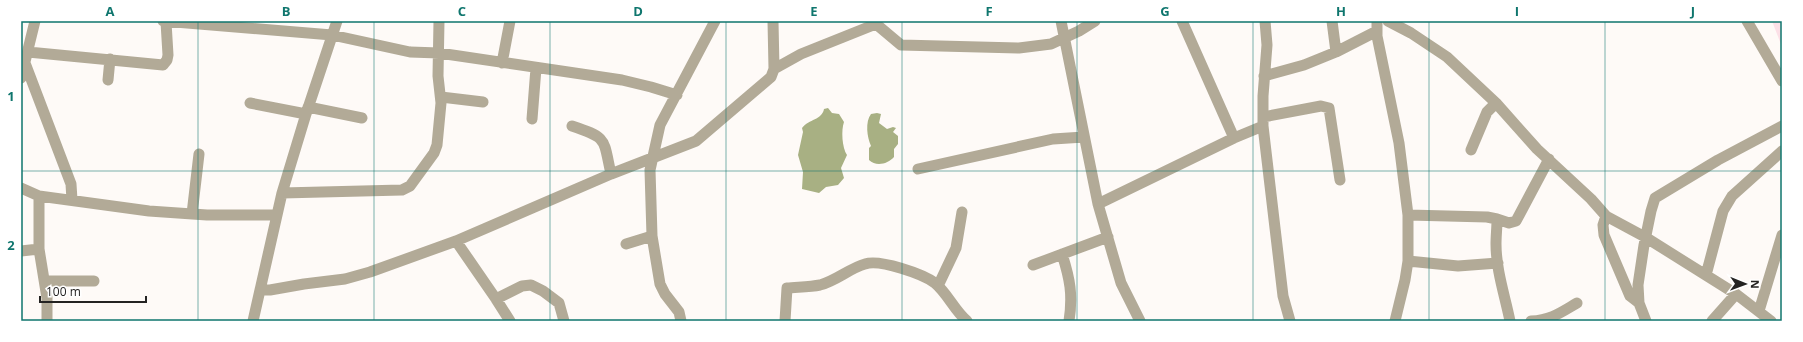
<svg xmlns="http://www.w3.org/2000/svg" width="1803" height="342" font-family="'Open Sans',sans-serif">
	<rect width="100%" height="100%" fill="#fefaf7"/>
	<!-- green -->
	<path fill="#fce0e7" d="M 1772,21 L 1782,21 L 1782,47 Z"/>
	<!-- water -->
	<path fill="#a8b083" d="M 828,108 L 832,113 L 839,114 L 844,122 C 841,130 842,148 847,155 L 841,168 L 844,178 L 838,185 L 826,187 L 819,193 L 802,189 L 803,172 L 798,155 L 803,132 L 802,128 C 809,119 822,120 824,109 Z
		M 877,113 L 881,114 L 879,123 L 887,129 L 893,127 L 896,128 L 893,132 L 898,136 L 898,144 L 894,149 L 894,157 C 888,164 876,167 869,160 L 869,148 L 871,146 C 867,137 865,122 871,114 Z"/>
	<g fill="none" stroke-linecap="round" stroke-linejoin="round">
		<!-- minor -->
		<path stroke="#b2aa97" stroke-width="11" d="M 163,21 L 332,35 L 410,52 L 439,53 L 622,80 L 651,87 L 677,95
			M 876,21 L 876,24 L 901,45 L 1019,48 L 1051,44 L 1079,31 L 1095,21
			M 1061,21 L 1098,204 L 1121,283 L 1140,321
			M 1182,21 L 1234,138
			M 1265,21 L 1267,45 L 1263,96 L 1263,126 L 1283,296 L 1290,321
			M 1332,21 L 1336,52
			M 1377,21 L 1377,36 L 1399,143 L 1408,215 L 1408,261 L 1405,280 L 1395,321
			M 1388,21 L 1411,33 L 1447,57 L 1496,103 L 1537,149 L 1591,199 L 1606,216 L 1645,237 L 1736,294 L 1771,321
			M 1747,21 L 1782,81
			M 28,52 L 163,65 L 167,60 L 168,55 L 166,22
			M 25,63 L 71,184 L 72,200
			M 502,63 L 510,21
			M 774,69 L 801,54 L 876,24
			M 1264,76 L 1304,65 L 1336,52 L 1377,31
			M 21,78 L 35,21
			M 108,80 L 110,59
			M 441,97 L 483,102
			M 250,103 L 306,114
			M 308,107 L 362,118
			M 1263,117 L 1321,106 L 1329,108 L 1340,180
			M 532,119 L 536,68
			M 572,126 C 608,138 603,138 611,174
			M 1471,150 L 1487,112 L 1496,103
			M 918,169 L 1053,139 L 1084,137
			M 21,188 L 39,196 L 149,211 L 207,215 L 277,215
			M 282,193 L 402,190 L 410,186 L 434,153 L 437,145 L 441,103 L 438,76 L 439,21
			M 39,196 L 39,249 L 47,298 L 47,321
			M 1098,204 L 1234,138 L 1263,126
			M 192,214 L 199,154
			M 1408,215 L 1487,217 L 1497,219
			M 1606,216 L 1603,225 L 1604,235 L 1630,296 L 1639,303
			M 456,241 L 496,299 L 522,286 L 531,285 L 543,291 L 559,303 L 564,321
			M 626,244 L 652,236
			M 21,251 L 39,249
			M 1062,254 C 1070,279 1073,295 1069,321
			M 1408,261 L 1458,266 L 1498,263
			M 1033,265 L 1108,237
			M 1706,275 L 1723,211 L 1732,196 L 1782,151
			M 45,281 L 94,281
			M 938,286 L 956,248 L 962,212
			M 260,290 L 270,290 L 304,284 L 345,279 L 370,272 L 456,241 L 611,174 L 696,141 L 771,77 L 774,69 L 773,21
			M 496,299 L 510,321
			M 1759,311 L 1782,235
			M 253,321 L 282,193 L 306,114 L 337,21
			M 681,321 L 679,312 L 665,294 L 660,284 L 652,236 L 650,170 L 660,125 L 715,21
			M 785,321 L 787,288 C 797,287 810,287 820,285 C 836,281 850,268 865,264 C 880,259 923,274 935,283 C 948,294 954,310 967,321
			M 1510,321 C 1505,296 1496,270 1496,244 C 1496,236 1497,228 1497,219 L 1509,223 L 1516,221 L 1549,159
			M 1531,321 C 1551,320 1560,313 1577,303
			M 1646,321 L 1639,303 L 1638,285 L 1644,245 L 1651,211 L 1655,198 L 1718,160 L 1782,126
			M 1712,321 L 1736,294"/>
	</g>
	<!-- grid -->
	<path fill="none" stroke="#0f766e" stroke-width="1" stroke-opacity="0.55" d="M 198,21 L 198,321M 374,21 L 374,321M 550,21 L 550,321M 726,21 L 726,321M 902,21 L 902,321M 1077,21 L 1077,321M 1253,21 L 1253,321M 1429,21 L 1429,321M 1605,21 L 1605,321M 21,171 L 1782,171"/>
	<!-- border -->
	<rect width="1803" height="342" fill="none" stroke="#ffffff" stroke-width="44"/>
	<!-- north arrow -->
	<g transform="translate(1745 284) rotate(91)" stroke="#ffffff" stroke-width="3" paint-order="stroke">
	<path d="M0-3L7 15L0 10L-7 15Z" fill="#242322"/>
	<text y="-6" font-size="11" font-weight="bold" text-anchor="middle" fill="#242322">N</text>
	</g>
	<!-- scale -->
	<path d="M40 296v6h106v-6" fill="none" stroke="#242322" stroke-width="2"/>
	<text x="46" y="296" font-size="12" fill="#242322" stroke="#ffffff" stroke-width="3" paint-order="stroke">100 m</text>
	<rect x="22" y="22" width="1759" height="298" fill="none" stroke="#0f766e" stroke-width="1.5"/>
	<g font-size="13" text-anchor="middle" font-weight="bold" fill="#0f766e">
		<text x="110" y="16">A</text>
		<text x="286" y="16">B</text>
		<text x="462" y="16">C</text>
		<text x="638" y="16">D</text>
		<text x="814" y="16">E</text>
		<text x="989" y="16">F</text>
		<text x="1165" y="16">G</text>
		<text x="1341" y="16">H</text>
		<text x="1517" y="16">I</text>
		<text x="1693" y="16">J</text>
		<text x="11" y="101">1</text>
		<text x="11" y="250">2</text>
	</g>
</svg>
